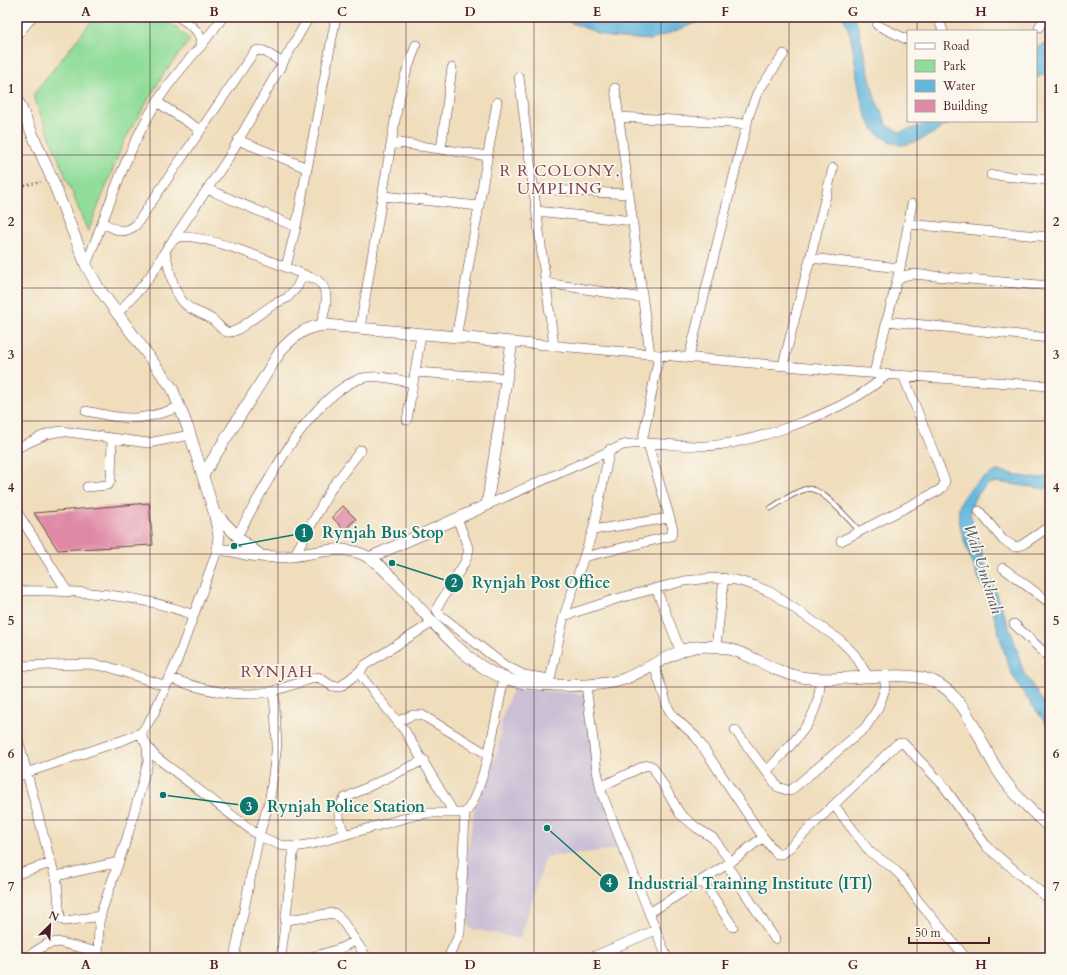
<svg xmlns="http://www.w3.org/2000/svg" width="1067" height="975" font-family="Cardo,serif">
	<rect width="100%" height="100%" fill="#fbf7ec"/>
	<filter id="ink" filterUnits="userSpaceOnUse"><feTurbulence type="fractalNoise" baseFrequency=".025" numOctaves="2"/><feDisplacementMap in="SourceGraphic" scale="8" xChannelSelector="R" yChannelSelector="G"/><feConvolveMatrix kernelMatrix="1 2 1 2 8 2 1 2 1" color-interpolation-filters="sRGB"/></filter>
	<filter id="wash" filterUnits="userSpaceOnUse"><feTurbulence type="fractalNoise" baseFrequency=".012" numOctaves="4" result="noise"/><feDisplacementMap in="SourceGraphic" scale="16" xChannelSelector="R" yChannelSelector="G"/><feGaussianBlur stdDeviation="0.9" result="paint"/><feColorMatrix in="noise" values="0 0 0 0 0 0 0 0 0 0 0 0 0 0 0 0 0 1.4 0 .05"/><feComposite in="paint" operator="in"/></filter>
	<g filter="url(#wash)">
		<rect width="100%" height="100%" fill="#efddbb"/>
		<!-- industrial -->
		<path fill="#cbbfd5" d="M 513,688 L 589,695 L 604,780 L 629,848 L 546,857 L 520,939 L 469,928 L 463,883 L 474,809 L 498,750 L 502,718 Z"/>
		<!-- green -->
		<path fill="#90dd9a" stroke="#6d7e62" d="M 95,17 L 164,17 L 190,40 L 164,73 L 124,141 L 88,232 L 33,95 Z"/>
		<!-- water -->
		<path fill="#62b7de" stroke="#566b84" d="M 557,17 L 712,17 L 651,40 L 608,37 Z
			M 843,17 L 854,17 L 857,23 L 875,99 L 888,126 L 900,132 L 920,126 L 927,121 L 953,121 C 939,130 918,144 901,145 C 897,145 893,142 889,141 C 850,126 862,49 843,17 Z
			M 1050,40 L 1050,71 L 1036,78 L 1036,49 Z
			M 997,471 C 1015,473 1032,482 1050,476 L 1050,487 L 1044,489 L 997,482 L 986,485 L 974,499 L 970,513 L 986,568 L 1014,640 L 1023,671 L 1050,713 L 1050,729 C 1039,714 1026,698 1016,682 C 1004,660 1000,633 992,609 C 983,586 955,531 959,508 C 961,492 983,477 997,471 Z"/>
		<g id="blocks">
			<!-- building -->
			<path fill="#df89a6" d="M 149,503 L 153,545 L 58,550 L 34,513 Z
				M 343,506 L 356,519 L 344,530 L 332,517 Z"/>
		</g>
	</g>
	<g filter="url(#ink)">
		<use href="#blocks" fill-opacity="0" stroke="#633c41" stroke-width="1"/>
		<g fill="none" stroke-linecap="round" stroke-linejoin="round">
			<defs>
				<path id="service" d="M 771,508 C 781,502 795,491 807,489 C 822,486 849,521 860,531"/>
				<path id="minor" d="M 940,17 L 940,23 L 943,31
					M 877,25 L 908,40
					M 1039,27 L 1045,17
					M 17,35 L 32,17
					M 201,46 L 223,17
					M 519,77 L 554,346
					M 615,88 L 650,354
					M 157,102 L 200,130
					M 619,117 L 747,124
					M 238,140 L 307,168
					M 392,142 L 488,156
					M 441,149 L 452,68
					M 991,175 L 1050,180
					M 207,189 L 296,227
					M 534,189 L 629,194
					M 383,196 L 479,206
					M 536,211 L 633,221
					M 102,223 C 117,229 122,236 136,225 L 254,52 L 258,50 L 264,51 L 283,63
					M 908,224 L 1050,237
					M 172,241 L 227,160 L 309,17
					M 165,252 C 170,269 173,298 190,308 C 198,313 207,315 214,321 C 223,329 225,336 237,330 L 274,304 L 287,298 L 297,287 L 303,274
					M 810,258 L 900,268
					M 86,265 C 108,210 125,152 157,102 C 169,82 185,64 200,47 C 204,32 190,25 179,17
					M 286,267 L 296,227 L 336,17
					M 896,282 L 903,276 L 912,274 L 1050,286
					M 546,283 L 643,298
					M 117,314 C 130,300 144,286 155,269 C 161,260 166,245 175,239 C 193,227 295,271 317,280 C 332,291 325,309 321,325
					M 886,321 L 1050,338
					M 360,328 L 398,103 L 405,76 L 416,45
					M 456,338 L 497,102
					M 512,342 L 854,372 L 1050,386
					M 689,357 L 749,115 L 757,93 L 784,54
					M 783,365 L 833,168
					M 415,372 L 506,378
					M 874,373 L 900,268 L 912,204
					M 86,411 C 129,420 138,422 180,407
					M 407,420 L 421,335
					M 642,443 L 659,355
					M 17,448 L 47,434 L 61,431 L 148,443 L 190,435
					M 87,487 L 108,485 L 111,480 L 112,439
					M 487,505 L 623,445 C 651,440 679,447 707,446 C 751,443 819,419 856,397 C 867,391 878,382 888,374
					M 979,511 L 1003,540 L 1015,547 L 1022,545 L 1050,526
					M 17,512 L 67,591
					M 457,518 L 469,550 L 465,562 L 438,606 L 437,610 L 440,615 L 504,665 L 524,675 L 550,679
					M 593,530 L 669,518
					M 237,536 C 264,489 306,400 359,379 C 375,373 397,380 413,383
					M 841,541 L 938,491 L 943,487 L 945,481 L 903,375
					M 294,556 L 332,487 L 361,450
					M 584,557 L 671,536 L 673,529 L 648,444
					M 1003,568 L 1050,603
					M 656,588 L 681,652
					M 17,591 C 77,590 138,594 194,615
					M 564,616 L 616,599 L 684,581 L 712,578 L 736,580 L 753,585 L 772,593 L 840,640 L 855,655 L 869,678
					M 433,622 L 365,665 L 361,670 L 361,676 L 405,731 L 454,813
					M 1014,624 L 1050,658
					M 716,647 L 724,578
					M 654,665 L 668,708 L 673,716 L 696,737 L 763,837 L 777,854 L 782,854 L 787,850 L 897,744 L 903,743 L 943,785 L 987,847 L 1050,900
					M 17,666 L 89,664 L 109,667 L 166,686
					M 170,678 C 202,690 239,699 273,691 C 288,687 303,681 318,677 L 332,686 L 340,687 L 361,670
					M 549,684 L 564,616 L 593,530 L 610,449
					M 586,685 L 597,771 L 602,794 L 667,958
					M 398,721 L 413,715 L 422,715 L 487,754
					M 735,730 L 778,787 L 790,791 L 865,728 L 877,710 L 882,698 L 885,688 L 885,677
					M 17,735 L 48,853 L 57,882 L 60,918 L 65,921 L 101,916
					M 147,746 L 156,757 L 259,836 L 280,845 L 294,847 L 312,844 L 416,815 L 428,813 L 465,813 C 485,792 497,710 504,678
					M 767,771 C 793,741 821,721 820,679
					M 17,776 L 126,739 L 142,732 L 153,715 L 177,661 L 217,551
					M 600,787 L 644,766 L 649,765 L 653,767 L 680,814 L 697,828 L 713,838 L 731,862
					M 834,805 L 870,852 L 893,868 L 902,877 L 919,902 L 966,958
					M 345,835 C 340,822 334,810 345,798 L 424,760
					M 727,865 L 775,939
					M 17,874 L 51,863
					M 56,876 L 119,862
					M 702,880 L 733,927
					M 649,913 L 731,862 L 763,837
					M 286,920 L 334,913 L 341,919 L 367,958
					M 17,950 L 19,958
					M 25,958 L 47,944 L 58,942 L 98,952
					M 98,958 L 99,923 L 102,910 L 127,838 L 148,762 L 147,746 L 140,733
					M 234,958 L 259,836 L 270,798 L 277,745 L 274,691
					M 281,958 L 294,847
					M 309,958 L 339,949 L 355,941
					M 448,958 L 460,933 L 465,813
					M 590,958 L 656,930"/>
				<path id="tertiary" d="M 17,99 L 52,179 L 86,265 L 98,287 L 172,388 L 188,428 L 214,512 L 219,536 L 217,551
					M 203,475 L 281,350 C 294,336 306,326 326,325 L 512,342 L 487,505 L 369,558
					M 216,514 L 242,541 L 259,554
					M 217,551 C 227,548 235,552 245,554 C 256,556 268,557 279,557 C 305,557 330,545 356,552 C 375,557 389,575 402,588 C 428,617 470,669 508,679 C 534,687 599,688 624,679 C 645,671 675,650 695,647 C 742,641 761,670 801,677 C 840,684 899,668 933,681 C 966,695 979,742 998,771 C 1011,792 1031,811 1050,828"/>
			</defs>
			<!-- service casing -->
			<use href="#service" stroke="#633c41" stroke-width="6"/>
			<!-- minor casing -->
			<use href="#minor" stroke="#633c41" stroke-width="10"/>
			<!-- tertiary casing -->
			<use href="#tertiary" stroke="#633c41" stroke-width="12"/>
			<!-- path -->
			<path stroke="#633c41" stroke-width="2" stroke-dasharray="1 3" stroke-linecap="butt" d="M 17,187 L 41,182"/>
			<!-- service -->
			<use href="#service" stroke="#fff" stroke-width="4.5"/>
			<!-- minor -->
			<use href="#minor" stroke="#fff" stroke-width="9"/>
			<!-- tertiary -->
			<use href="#tertiary" stroke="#fff" stroke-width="11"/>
		</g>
	</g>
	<!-- grid -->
	<path fill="none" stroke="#4a1f2b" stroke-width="1" stroke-opacity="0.55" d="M 150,17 L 150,958M 278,17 L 278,958M 406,17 L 406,958M 534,17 L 534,958M 661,17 L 661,958M 789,17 L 789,958M 917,17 L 917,31M 917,121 L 917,958M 17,155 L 1050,155M 17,288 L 1050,288M 17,421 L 1050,421M 17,554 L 1050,554M 17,687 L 1050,687M 17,820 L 1050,820"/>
	<g text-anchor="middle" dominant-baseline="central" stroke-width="3.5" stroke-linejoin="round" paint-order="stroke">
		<!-- neighbourhood labels -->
		<g font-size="16" letter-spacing="1" fill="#7e4456" stroke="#fbf7ec">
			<text x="560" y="171">R R COLONY,<tspan x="560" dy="18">UMPLING</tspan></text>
			<text x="277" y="672">RYNJAH</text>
		</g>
		<!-- water labels -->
		<g font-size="16" font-style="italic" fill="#52546a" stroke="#fbf7ec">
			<text transform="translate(983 569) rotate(72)">Wah Umkhrah</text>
		</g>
	</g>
	<!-- callouts -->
	<path fill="none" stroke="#0f766e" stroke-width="1.5" d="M234 546L304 533M392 563L454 583M163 795L249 806M547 828L609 883"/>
	<g fill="#0f766e" stroke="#fbf7ec" stroke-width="1.5">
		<circle cx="234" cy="546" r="4"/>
		<circle cx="392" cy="563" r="4"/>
		<circle cx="163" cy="795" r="4"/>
		<circle cx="547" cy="828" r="4"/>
		<circle cx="304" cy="533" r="10"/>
		<circle cx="454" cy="583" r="10"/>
		<circle cx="249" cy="806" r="10"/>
		<circle cx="609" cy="883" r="10"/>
	</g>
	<g font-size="12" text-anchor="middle" font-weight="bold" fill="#fff">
		<text x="304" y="537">1</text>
		<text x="454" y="587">2</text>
		<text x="249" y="811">3</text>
		<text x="609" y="887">4</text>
	</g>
	<g font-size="16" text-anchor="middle" font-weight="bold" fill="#0f766e" stroke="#fbf7ec" stroke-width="3.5" stroke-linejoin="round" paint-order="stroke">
		<text x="383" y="538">Rynjah Bus Stop</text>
		<text x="541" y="588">Rynjah Post Office</text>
		<text x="346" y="812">Rynjah Police Station</text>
		<text x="750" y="889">Industrial Training Institute (ITI)</text>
	</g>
	<!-- margin -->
	<rect width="1067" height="975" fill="none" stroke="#fbf7ec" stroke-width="44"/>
	<!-- legend -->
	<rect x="907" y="30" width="130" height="92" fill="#fbf7ec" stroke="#b4a19f"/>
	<rect x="915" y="43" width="20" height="6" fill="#ffffff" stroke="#b4a19f"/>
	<text x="943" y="50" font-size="12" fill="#4a1f2b">Road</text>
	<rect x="915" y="60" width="20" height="12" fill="#90dd9a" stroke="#b4a19f"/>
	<text x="943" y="70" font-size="12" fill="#4a1f2b">Park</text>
	<rect x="915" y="80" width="20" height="12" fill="#62b7de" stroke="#b4a19f"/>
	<text x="943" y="90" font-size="12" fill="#4a1f2b">Water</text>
	<rect x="915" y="100" width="20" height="12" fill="#df89a6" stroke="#b4a19f"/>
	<text x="943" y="110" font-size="12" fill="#4a1f2b">Building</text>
	<!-- north arrow -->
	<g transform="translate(50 925) rotate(24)" stroke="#fbf7ec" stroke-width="3" paint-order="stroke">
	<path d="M0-3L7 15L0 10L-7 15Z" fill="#4a1f2b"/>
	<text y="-6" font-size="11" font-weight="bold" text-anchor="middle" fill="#4a1f2b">N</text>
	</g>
	<!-- scale -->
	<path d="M909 937v6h80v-6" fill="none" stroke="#4a1f2b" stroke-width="2"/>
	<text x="915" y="937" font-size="12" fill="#4a1f2b" stroke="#fbf7ec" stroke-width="3" paint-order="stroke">50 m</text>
	<rect x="22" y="22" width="1023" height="931" fill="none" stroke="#4a1f2b" stroke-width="1.5"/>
	<g font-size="13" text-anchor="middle" font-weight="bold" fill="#4a1f2b">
		<text x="86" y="16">A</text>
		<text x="214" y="16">B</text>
		<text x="342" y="16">C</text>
		<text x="470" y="16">D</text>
		<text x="597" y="16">E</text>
		<text x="725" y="16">F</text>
		<text x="853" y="16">G</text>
		<text x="981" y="16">H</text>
		<text x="11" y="93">1</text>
		<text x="1056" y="93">1</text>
		<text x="11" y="226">2</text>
		<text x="1056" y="226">2</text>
		<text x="11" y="359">3</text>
		<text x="1056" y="359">3</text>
		<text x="11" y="492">4</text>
		<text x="1056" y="492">4</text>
		<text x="11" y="625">5</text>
		<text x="1056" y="625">5</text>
		<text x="11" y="758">6</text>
		<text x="1056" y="758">6</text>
		<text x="11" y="891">7</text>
		<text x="1056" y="891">7</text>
		<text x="86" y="969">A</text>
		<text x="214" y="969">B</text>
		<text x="342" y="969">C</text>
		<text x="470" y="969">D</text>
		<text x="597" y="969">E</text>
		<text x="725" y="969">F</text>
		<text x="853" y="969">G</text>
		<text x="981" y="969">H</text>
	</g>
</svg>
